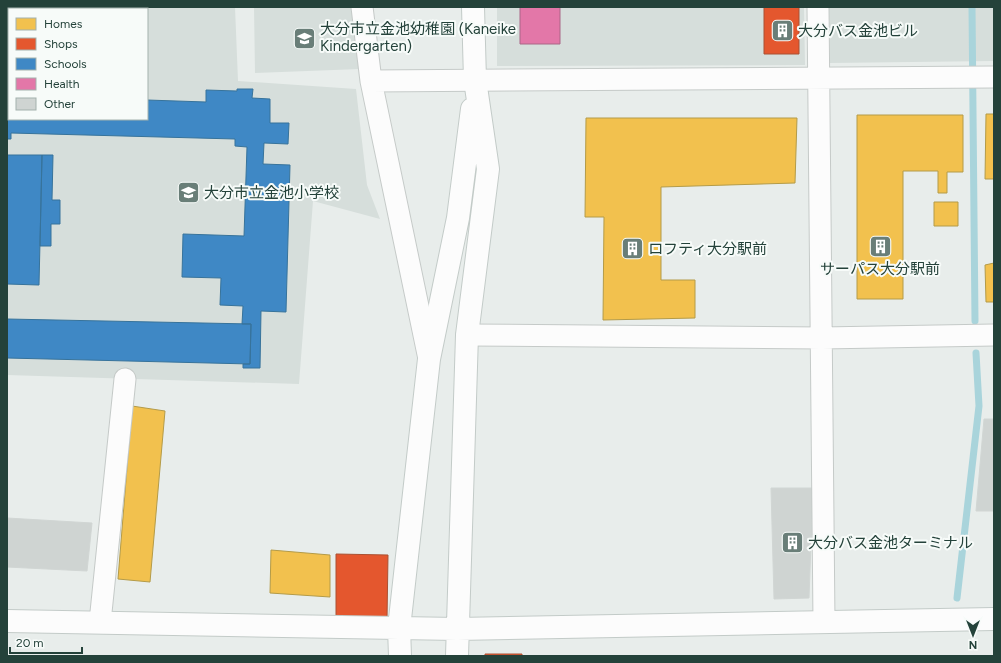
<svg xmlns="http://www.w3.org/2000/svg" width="1001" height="663" font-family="Figtree,'Noto Sans JP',sans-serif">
	<rect width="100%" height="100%" fill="#e8edeb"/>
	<!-- built -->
	<path fill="#d6dedb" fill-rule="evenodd" d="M 7,7 L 235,7 L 238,81 L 356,89 L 367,185 L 380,219 L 313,201 L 299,384 L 7,375 ZM 9,9 L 147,9 L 147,119 L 9,119 Z
		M 254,7 L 352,7 L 360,69 L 255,73 Z
		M 497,7 L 804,7 L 805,65 L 497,66 Z
		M 829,7 L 994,7 L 994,61 L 830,63 Z"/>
	<!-- homes -->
	<path fill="#f2c14e" stroke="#b49b48" d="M 986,114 L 994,114 L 994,179 L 985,179 Z
		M 857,115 L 963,115 L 963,172 L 947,172 L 947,193 L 938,193 L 938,171 L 903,171 L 903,299 L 857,299 Z
		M 586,118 L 797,118 L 795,183 L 661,187 L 661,280 L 695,280 L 695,318 L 603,320 L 604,217 L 585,217 Z
		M 934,202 L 958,202 L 958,226 L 934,226 Z
		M 994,263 L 994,302 L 986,302 L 985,265 Z
		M 132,406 L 165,411 L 150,582 L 118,579 Z
		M 271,550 L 330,555 L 330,597 L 270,593 Z"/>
	<!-- shops -->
	<path fill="#e4572e" stroke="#aa5132" d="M 764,7 L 799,7 L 799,54 L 764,54 Z
		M 336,554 L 388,555 L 387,619 L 336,619 Z
		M 485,654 L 522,654 L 522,656 L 485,656 Z"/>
	<!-- schools -->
	<path fill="#3f88c5" stroke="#37739b" d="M 237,89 L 253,89 L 252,98 L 270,99 L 270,123 L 289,123 L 288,144 L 264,143 L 263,164 L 290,165 L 286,312 L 261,311 L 260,368 L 243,368 L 243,364 L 250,364 L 251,324 L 242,324 L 243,306 L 220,305 L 221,278 L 182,277 L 183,234 L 244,236 L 247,147 L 235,146 L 235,139 L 11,133 L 11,139 L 7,139 L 7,97 L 9,97 L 9,119 L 147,119 L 147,100 L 206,102 L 206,90 L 237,91 Z
		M 7,155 L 42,155 L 39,285 L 7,284 Z
		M 42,155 L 53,155 L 52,200 L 60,200 L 60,224 L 51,224 L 51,246 L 40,246 Z
		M 7,319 L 251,324 L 250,364 L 7,358 Z"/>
	<!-- health -->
	<path fill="#e377a8" stroke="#aa6787" d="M 520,7 L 560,7 L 560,44 L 520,44 Z"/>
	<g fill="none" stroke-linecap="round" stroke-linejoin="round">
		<!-- stream -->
		<path stroke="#a9d4db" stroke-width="7" d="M 972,7 L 975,321
			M 957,598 L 979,406 L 976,353"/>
	</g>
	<!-- building -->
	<path fill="#cfd4d2" stroke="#d1d6d4" d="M 984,419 L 994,419 L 994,511 L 976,511 Z
		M 771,488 L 813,488 L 809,598 L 774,599 Z
		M 7,518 L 92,523 L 87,571 L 7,567 Z"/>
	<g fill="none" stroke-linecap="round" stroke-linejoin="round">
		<defs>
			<path id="street" d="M 362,7 L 371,81 L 429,359
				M 818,7 L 824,622
				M 371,81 L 994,77
				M 467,335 L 822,338 L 994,335
				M 100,622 L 125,379"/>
			<path id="secondary" d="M 7,621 L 457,629 L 994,619
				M 400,656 L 399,628 L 429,359 L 458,218 L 472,109
				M 457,656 L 467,335 L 488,169 L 475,80 L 473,7"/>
		</defs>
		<!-- street casing -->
		<use href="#street" stroke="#c5cac8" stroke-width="23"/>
		<!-- secondary casing -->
		<use href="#secondary" stroke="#c3cbc8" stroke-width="24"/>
		<!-- street -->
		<use href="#street" stroke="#fcfcfc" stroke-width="21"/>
		<!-- secondary -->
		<use href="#secondary" stroke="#fcfcfc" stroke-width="22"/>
	</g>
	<!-- icons -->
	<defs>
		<symbol id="building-square" viewBox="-11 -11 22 22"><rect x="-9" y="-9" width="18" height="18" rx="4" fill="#697e78" stroke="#f7fbf9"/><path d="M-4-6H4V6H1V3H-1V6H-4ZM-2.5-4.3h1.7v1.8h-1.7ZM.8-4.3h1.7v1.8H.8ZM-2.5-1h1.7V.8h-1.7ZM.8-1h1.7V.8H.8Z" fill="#fff"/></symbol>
		<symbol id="school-square" viewBox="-11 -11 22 22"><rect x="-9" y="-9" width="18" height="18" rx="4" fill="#697e78" stroke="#f7fbf9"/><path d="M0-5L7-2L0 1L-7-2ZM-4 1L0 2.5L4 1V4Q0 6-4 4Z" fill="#fff"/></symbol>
	</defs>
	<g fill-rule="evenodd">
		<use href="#building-square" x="770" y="18" width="25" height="25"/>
		<use href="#school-square" x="292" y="26" width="25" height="25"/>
		<use href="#school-square" x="176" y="180" width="25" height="25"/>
		<use href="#building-square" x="868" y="234" width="25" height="25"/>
		<use href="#building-square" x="620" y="236" width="25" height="25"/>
		<use href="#building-square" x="780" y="530" width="25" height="25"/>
	</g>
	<g text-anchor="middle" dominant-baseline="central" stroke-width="4" stroke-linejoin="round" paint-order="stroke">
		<!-- poi labels -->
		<g font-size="15" fill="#24423a" stroke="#f7fbf9" text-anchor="start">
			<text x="320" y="29">大分市立金池幼稚園 (Kaneike<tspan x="320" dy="17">Kindergarten)</tspan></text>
			<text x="798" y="31">大分バス金池ビル</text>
			<text x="204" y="193">大分市立金池小学校</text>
			<text x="648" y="249">ロフティ大分駅前</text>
			<text x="880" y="269" text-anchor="middle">サーパス大分駅前</text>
			<text x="808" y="543">大分バス金池ターミナル</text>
		</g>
	</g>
	<!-- border -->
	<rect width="1001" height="663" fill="none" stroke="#24423a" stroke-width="16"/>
	<!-- legend -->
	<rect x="8" y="8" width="140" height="112" fill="#f7fbf9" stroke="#a3b1ad"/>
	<rect x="16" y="18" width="20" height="12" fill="#f2c14e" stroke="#a3b1ad"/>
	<text x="44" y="28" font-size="12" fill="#24423a">Homes</text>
	<rect x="16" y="38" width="20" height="12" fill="#e4572e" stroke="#a3b1ad"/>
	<text x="44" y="48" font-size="12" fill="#24423a">Shops</text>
	<rect x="16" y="58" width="20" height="12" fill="#3f88c5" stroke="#a3b1ad"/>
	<text x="44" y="68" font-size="12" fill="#24423a">Schools</text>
	<rect x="16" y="78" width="20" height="12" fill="#e377a8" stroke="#a3b1ad"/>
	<text x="44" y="88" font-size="12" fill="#24423a">Health</text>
	<rect x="16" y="98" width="20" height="12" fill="#cfd4d2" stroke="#a3b1ad"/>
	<text x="44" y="108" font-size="12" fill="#24423a">Other</text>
	<!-- north arrow -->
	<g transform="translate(973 635) rotate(180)" stroke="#f7fbf9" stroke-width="3" paint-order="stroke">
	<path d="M0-3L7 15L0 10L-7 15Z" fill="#24423a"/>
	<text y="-6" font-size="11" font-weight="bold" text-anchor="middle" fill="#24423a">N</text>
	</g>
	<!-- scale -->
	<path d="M10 647v6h72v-6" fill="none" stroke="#24423a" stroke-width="2"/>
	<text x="16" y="647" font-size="12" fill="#24423a" stroke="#f7fbf9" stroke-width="3" paint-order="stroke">20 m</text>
</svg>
